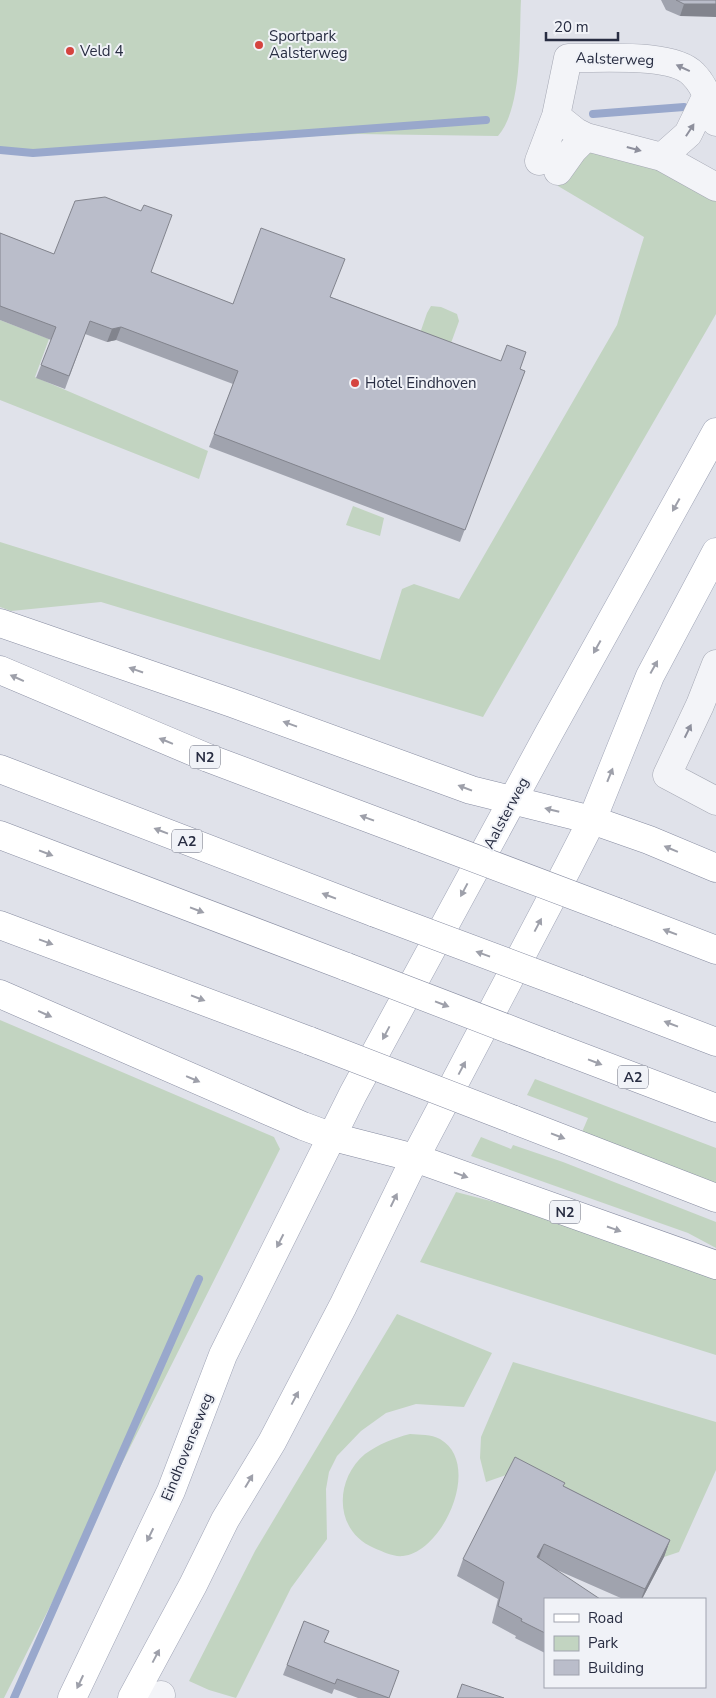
<svg xmlns="http://www.w3.org/2000/svg" width="716" height="1698" font-family="'Nunito Sans',sans-serif">
	<rect width="100%" height="100%" fill="#e0e2ea"/>
	<!-- green -->
	<path fill="#c2d4c1" d="M 0,0 L 521,0 C 519,37 523,107 498,136 L 358,134 L 0,151 Z
		M 592,149 L 632,152 L 716,198 L 716,314 L 483,717 L 101,602 L 11,611 L 0,607 L 0,542 L 380,660 L 402,589 L 414,584 L 459,599 L 617,325 L 644,237 L 558,186 L 563,175 Z
		M 431,306 L 441,307 L 457,314 L 459,321 L 447,354 L 417,342 L 427,313 Z
		M 0,320 L 49,339 L 35,377 L 208,451 L 199,479 L 0,400 Z
		M 353,506 L 384,518 L 380,536 L 346,525 Z
		M 0,1020 L 274,1137 L 280,1149 L 4,1698 L 0,1698 Z
		M 535,1079 L 716,1148 L 716,1185 L 582,1132 L 588,1118 L 527,1095 Z
		M 481,1137 L 511,1149 L 513,1145 L 563,1162 L 716,1222 L 716,1248 L 688,1233 L 471,1156 Z
		M 456,1192 L 548,1216 L 716,1276 L 716,1355 L 420,1262 Z
		M 397,1314 L 492,1353 L 464,1407 L 416,1404 L 386,1413 L 361,1431 L 337,1456 L 329,1472 L 326,1489 L 327,1539 L 291,1588 L 236,1698 L 209,1690 L 189,1681 L 255,1551 Z
		M 513,1362 L 716,1422 L 716,1470 L 679,1552 L 664,1557 L 558,1503 L 509,1474 L 486,1482 L 480,1458 L 481,1437 Z
		M 410,1434 C 420,1435 431,1434 440,1439 C 483,1464 443,1552 403,1556 C 393,1557 384,1552 374,1548 C 334,1531 334,1480 365,1454 C 379,1444 394,1438 410,1434 Z"/>
	<g fill="none" stroke-linecap="round" stroke-linejoin="round">
		<!-- stream -->
		<path stroke="#99a8cc" stroke-width="8" d="M 593,114 L 684,107
			M 0,150 L 33,153 L 486,120
			M 14,1698 L 199,1279"/>
		<defs>
			<path id="minor" d="M 556,116 L 576,132 L 586,137 L 662,157 L 716,187
				M 662,157 L 688,134 L 707,95
				M 539,161 L 556,116 L 568,58 C 598,59 672,52 693,74 C 706,87 711,105 716,122
				M 558,171 L 573,150 L 586,137
				M 716,664 L 700,705 L 667,775 L 716,801
				M 159,1698 L 161,1695"/>
			<path id="major" d="M 72,1698 L 171,1491 L 223,1355 L 353,1094 L 549,733 L 716,432
				M 132,1698 L 193,1585 L 225,1520 L 272,1442 L 343,1306 L 415,1158 L 568,867 L 592,820 L 650,676 L 716,552"/>
			<path id="highway" d="M 0,623 L 232,703 L 471,790 L 592,820 L 649,840 L 716,868
				M 0,670 L 208,758 L 413,835
				M 0,769 L 375,913
				M 0,835 L 347,967
				M 617,912 L 716,950
				M 0,925 L 310,1041
				M 578,989 L 716,1042
				M 0,994 L 303,1126 L 333,1137 L 415,1158 L 716,1265
				M 550,1045 L 716,1108
				M 512,1119 L 716,1198"/>
		</defs>
		<!-- minor casing -->
		<use href="#minor" stroke="#a5a8b4" stroke-width="29"/>
		<!-- major casing -->
		<use href="#major" stroke="#9fa4b6" stroke-width="29"/>
		<!-- highway casing -->
		<use href="#highway" stroke="#878ca1" stroke-width="29"/>
		<!-- minor -->
		<use href="#minor" stroke="#f3f4f8" stroke-width="28"/>
		<!-- major -->
		<use href="#major" stroke="#fff" stroke-width="28"/>
		<!-- highway -->
		<use href="#highway" stroke="#fff" stroke-width="28"/>
		<defs>
			<path id="highway-bridge" d="M 413,835 L 617,912
				M 375,913 L 578,989
				M 347,967 L 550,1045
				M 310,1041 L 512,1119"/>
		</defs>
		<!-- highway-bridge casing -->
		<use href="#highway-bridge" stroke="#878ca1" stroke-width="29" stroke-linecap="butt"/>
		<!-- highway-bridge -->
		<use href="#highway-bridge" stroke="#fff" stroke-width="28"/>
	</g>
	<!-- wall -->
	<path fill="#a0a3ae" d="M 661,0 L 716,0 L 680,16 L 666,10 Z
		M 0,233 L 54,254 L 151,272 L 233,304 L 331,297 L 525,371 L 460,542 L 209,447 L 233,384 L 116,340 L 107,342 L 85,334 L 65,389 L 36,378 L 51,340 L 0,320 Z
		M 564,1486 L 670,1540 L 664,1557 L 642,1599 L 623,1599 L 557,1570 L 545,1599 L 545,1653 L 515,1638 L 516,1636 L 492,1623 L 498,1599 L 457,1576 L 463,1559 Z
		M 304,1621 L 324,1642 L 389,1698 L 358,1698 L 334,1689 L 332,1694 L 283,1675 Z"/>
	<!-- shaded-wall -->
	<path fill="#82848d" d="M 684,4 L 716,4 L 716,17 L 680,16 Z
		M 121,327 L 116,340 L 107,342 L 112,329 Z
		M 670,1540 L 664,1557 L 642,1599 L 641,1599 L 645,1589 Z
		M 544,1544 L 538,1561 L 537,1557 Z"/>
	<!-- building -->
	<path fill="#babdca" stroke="#82848d" d="M 676,0 L 716,0 L 716,4 L 684,4 Z
		M 105,197 L 141,211 L 144,205 L 172,215 L 151,272 L 233,304 L 261,228 L 345,259 L 330,297 L 501,361 L 507,345 L 526,352 L 520,369 L 525,371 L 465,530 L 214,434 L 238,371 L 121,327 L 112,329 L 90,321 L 69,376 L 41,365 L 56,327 L 0,306 L 0,233 L 54,254 L 75,201 Z
		M 515,1457 L 565,1483 L 563,1486 L 670,1540 L 645,1589 L 544,1544 L 537,1557 L 600,1599 L 545,1599 L 545,1633 L 521,1621 L 522,1619 L 498,1606 L 504,1582 L 463,1559 Z
		M 304,1621 L 329,1631 L 324,1642 L 399,1671 L 389,1698 L 337,1679 L 335,1684 L 287,1665 Z
		M 462,1684 L 504,1698 L 457,1698 Z"/>
	<!-- one-way arrows -->
	<defs><path id="oneway-solid" d="M-6-.8H1V-3.2L6.5 0L1 3.2V.8H-6Z" transform="scale(1.25)"/></defs>
	<g fill="#8e909d">
		<use href="#oneway-solid" transform="translate(683 68) rotate(-155)"/>
		<use href="#oneway-solid" transform="translate(690 130) rotate(-57)"/>
		<use href="#oneway-solid" transform="translate(634 149) rotate(15)"/>
		<use href="#oneway-solid" transform="translate(688 731) rotate(-64)"/>
	</g>
	<g fill="#9ea0aa">
		<use href="#oneway-solid" transform="translate(676 505) rotate(119)"/>
		<use href="#oneway-solid" transform="translate(597 647) rotate(119)"/>
		<use href="#oneway-solid" transform="translate(654 667) rotate(-61)"/>
		<use href="#oneway-solid" transform="translate(136 670) rotate(-161)"/>
		<use href="#oneway-solid" transform="translate(17 678) rotate(-156)"/>
		<use href="#oneway-solid" transform="translate(290 724) rotate(-160)"/>
		<use href="#oneway-solid" transform="translate(166 741) rotate(-158)"/>
		<use href="#oneway-solid" transform="translate(610 775) rotate(-68)"/>
		<use href="#oneway-solid" transform="translate(465 788) rotate(-159)"/>
		<use href="#oneway-solid" transform="translate(552 810) rotate(-166)"/>
		<use href="#oneway-solid" transform="translate(367 818) rotate(-160)"/>
		<use href="#oneway-solid" transform="translate(161 831) rotate(-159)"/>
		<use href="#oneway-solid" transform="translate(671 849) rotate(-157)"/>
		<use href="#oneway-solid" transform="translate(46 853) rotate(21)"/>
		<use href="#oneway-solid" transform="translate(464 890) rotate(118)"/>
		<use href="#oneway-solid" transform="translate(329 896) rotate(-159)"/>
		<use href="#oneway-solid" transform="translate(197 910) rotate(21)"/>
		<use href="#oneway-solid" transform="translate(538 925) rotate(-62)"/>
		<use href="#oneway-solid" transform="translate(670 932) rotate(-159)"/>
		<use href="#oneway-solid" transform="translate(46 942) rotate(20)"/>
		<use href="#oneway-solid" transform="translate(483 954) rotate(-160)"/>
		<use href="#oneway-solid" transform="translate(198 998) rotate(21)"/>
		<use href="#oneway-solid" transform="translate(442 1004) rotate(21)"/>
		<use href="#oneway-solid" transform="translate(45 1014) rotate(24)"/>
		<use href="#oneway-solid" transform="translate(671 1024) rotate(-159)"/>
		<use href="#oneway-solid" transform="translate(386 1033) rotate(118)"/>
		<use href="#oneway-solid" transform="translate(595 1062) rotate(21)"/>
		<use href="#oneway-solid" transform="translate(462 1068) rotate(-62)"/>
		<use href="#oneway-solid" transform="translate(193 1079) rotate(23)"/>
		<use href="#oneway-solid" transform="translate(558 1136) rotate(21)"/>
		<use href="#oneway-solid" transform="translate(461 1175) rotate(20)"/>
		<use href="#oneway-solid" transform="translate(394 1200) rotate(-64)"/>
		<use href="#oneway-solid" transform="translate(614 1229) rotate(19)"/>
		<use href="#oneway-solid" transform="translate(280 1241) rotate(117)"/>
		<use href="#oneway-solid" transform="translate(295 1398) rotate(-62)"/>
		<use href="#oneway-solid" transform="translate(249 1481) rotate(-59)"/>
		<use href="#oneway-solid" transform="translate(150 1535) rotate(116)"/>
		<use href="#oneway-solid" transform="translate(156 1656) rotate(-62)"/>
		<use href="#oneway-solid" transform="translate(80 1682) rotate(115)"/>
	</g>
	<!-- markers -->
	<g fill="#d5443f" stroke="#f0f2f7" stroke-width="2">
		<circle cx="259" cy="45" r="5"/>
		<circle cx="70" cy="51" r="5"/>
		<circle cx="355" cy="383" r="5"/>
	</g>
	<g text-anchor="middle" dominant-baseline="central" stroke-width="4" stroke-linejoin="round" paint-order="stroke">
		<!-- shield labels -->
		<g fill="#f0f2f7" stroke="#646878" stroke-width="1">
			<rect x="190" y="745.5" width="30" height="23" rx="4"/>
			<rect x="172" y="829.5" width="30" height="23" rx="4"/>
			<rect x="618" y="1065.5" width="30" height="23" rx="4"/>
			<rect x="550" y="1200.5" width="30" height="23" rx="4"/>
		</g>
		<g font-size="14" font-weight="bold" fill="#282d42">
			<text x="205" y="757">N2</text>
			<text x="187" y="841">A2</text>
			<text x="633" y="1077">A2</text>
			<text x="565" y="1212">N2</text>
		</g>
		<!-- poi labels -->
		<g font-size="15" fill="#282d42" stroke="#f0f2f7" text-anchor="start">
			<text x="269" y="36">Sportpark<tspan x="269" dy="17">Aalsterweg</tspan></text>
			<text x="80" y="51">Veld 4</text>
			<text x="365" y="383">Hotel Eindhoven</text>
		</g>
		<!-- street labels -->
		<g font-size="15" fill="#282d42" stroke="#f0f2f7">
			<text transform="translate(615 59) rotate(2)">Aalsterweg</text>
			<text transform="translate(506 813) rotate(-62)">Aalsterweg</text>
			<text transform="translate(187 1447) rotate(-68)">Eindhovenseweg</text>
		</g>
	</g>
	<!-- legend -->
	<rect x="544" y="1598" width="162" height="90" fill="#f0f2f7" stroke="#a0a3af"/>
	<rect x="554" y="1614" width="25" height="8" fill="#ffffff" stroke="#a0a3af"/>
	<text x="588" y="1623" font-size="15" fill="#282d42">Road</text>
	<rect x="554" y="1636" width="25" height="15" fill="#c2d4c1" stroke="#a0a3af"/>
	<text x="588" y="1648" font-size="15" fill="#282d42">Park</text>
	<rect x="554" y="1660" width="25" height="15" fill="#babdca" stroke="#a0a3af"/>
	<text x="588" y="1673" font-size="15" fill="#282d42">Building</text>
	<!-- scale -->
	<path d="M546 32v8h72v-8" fill="none" stroke="#282d42" stroke-width="2.5"/>
	<text x="554" y="32" font-size="15" fill="#282d42" stroke="#f0f2f7" stroke-width="4" paint-order="stroke">20 m</text>
</svg>
